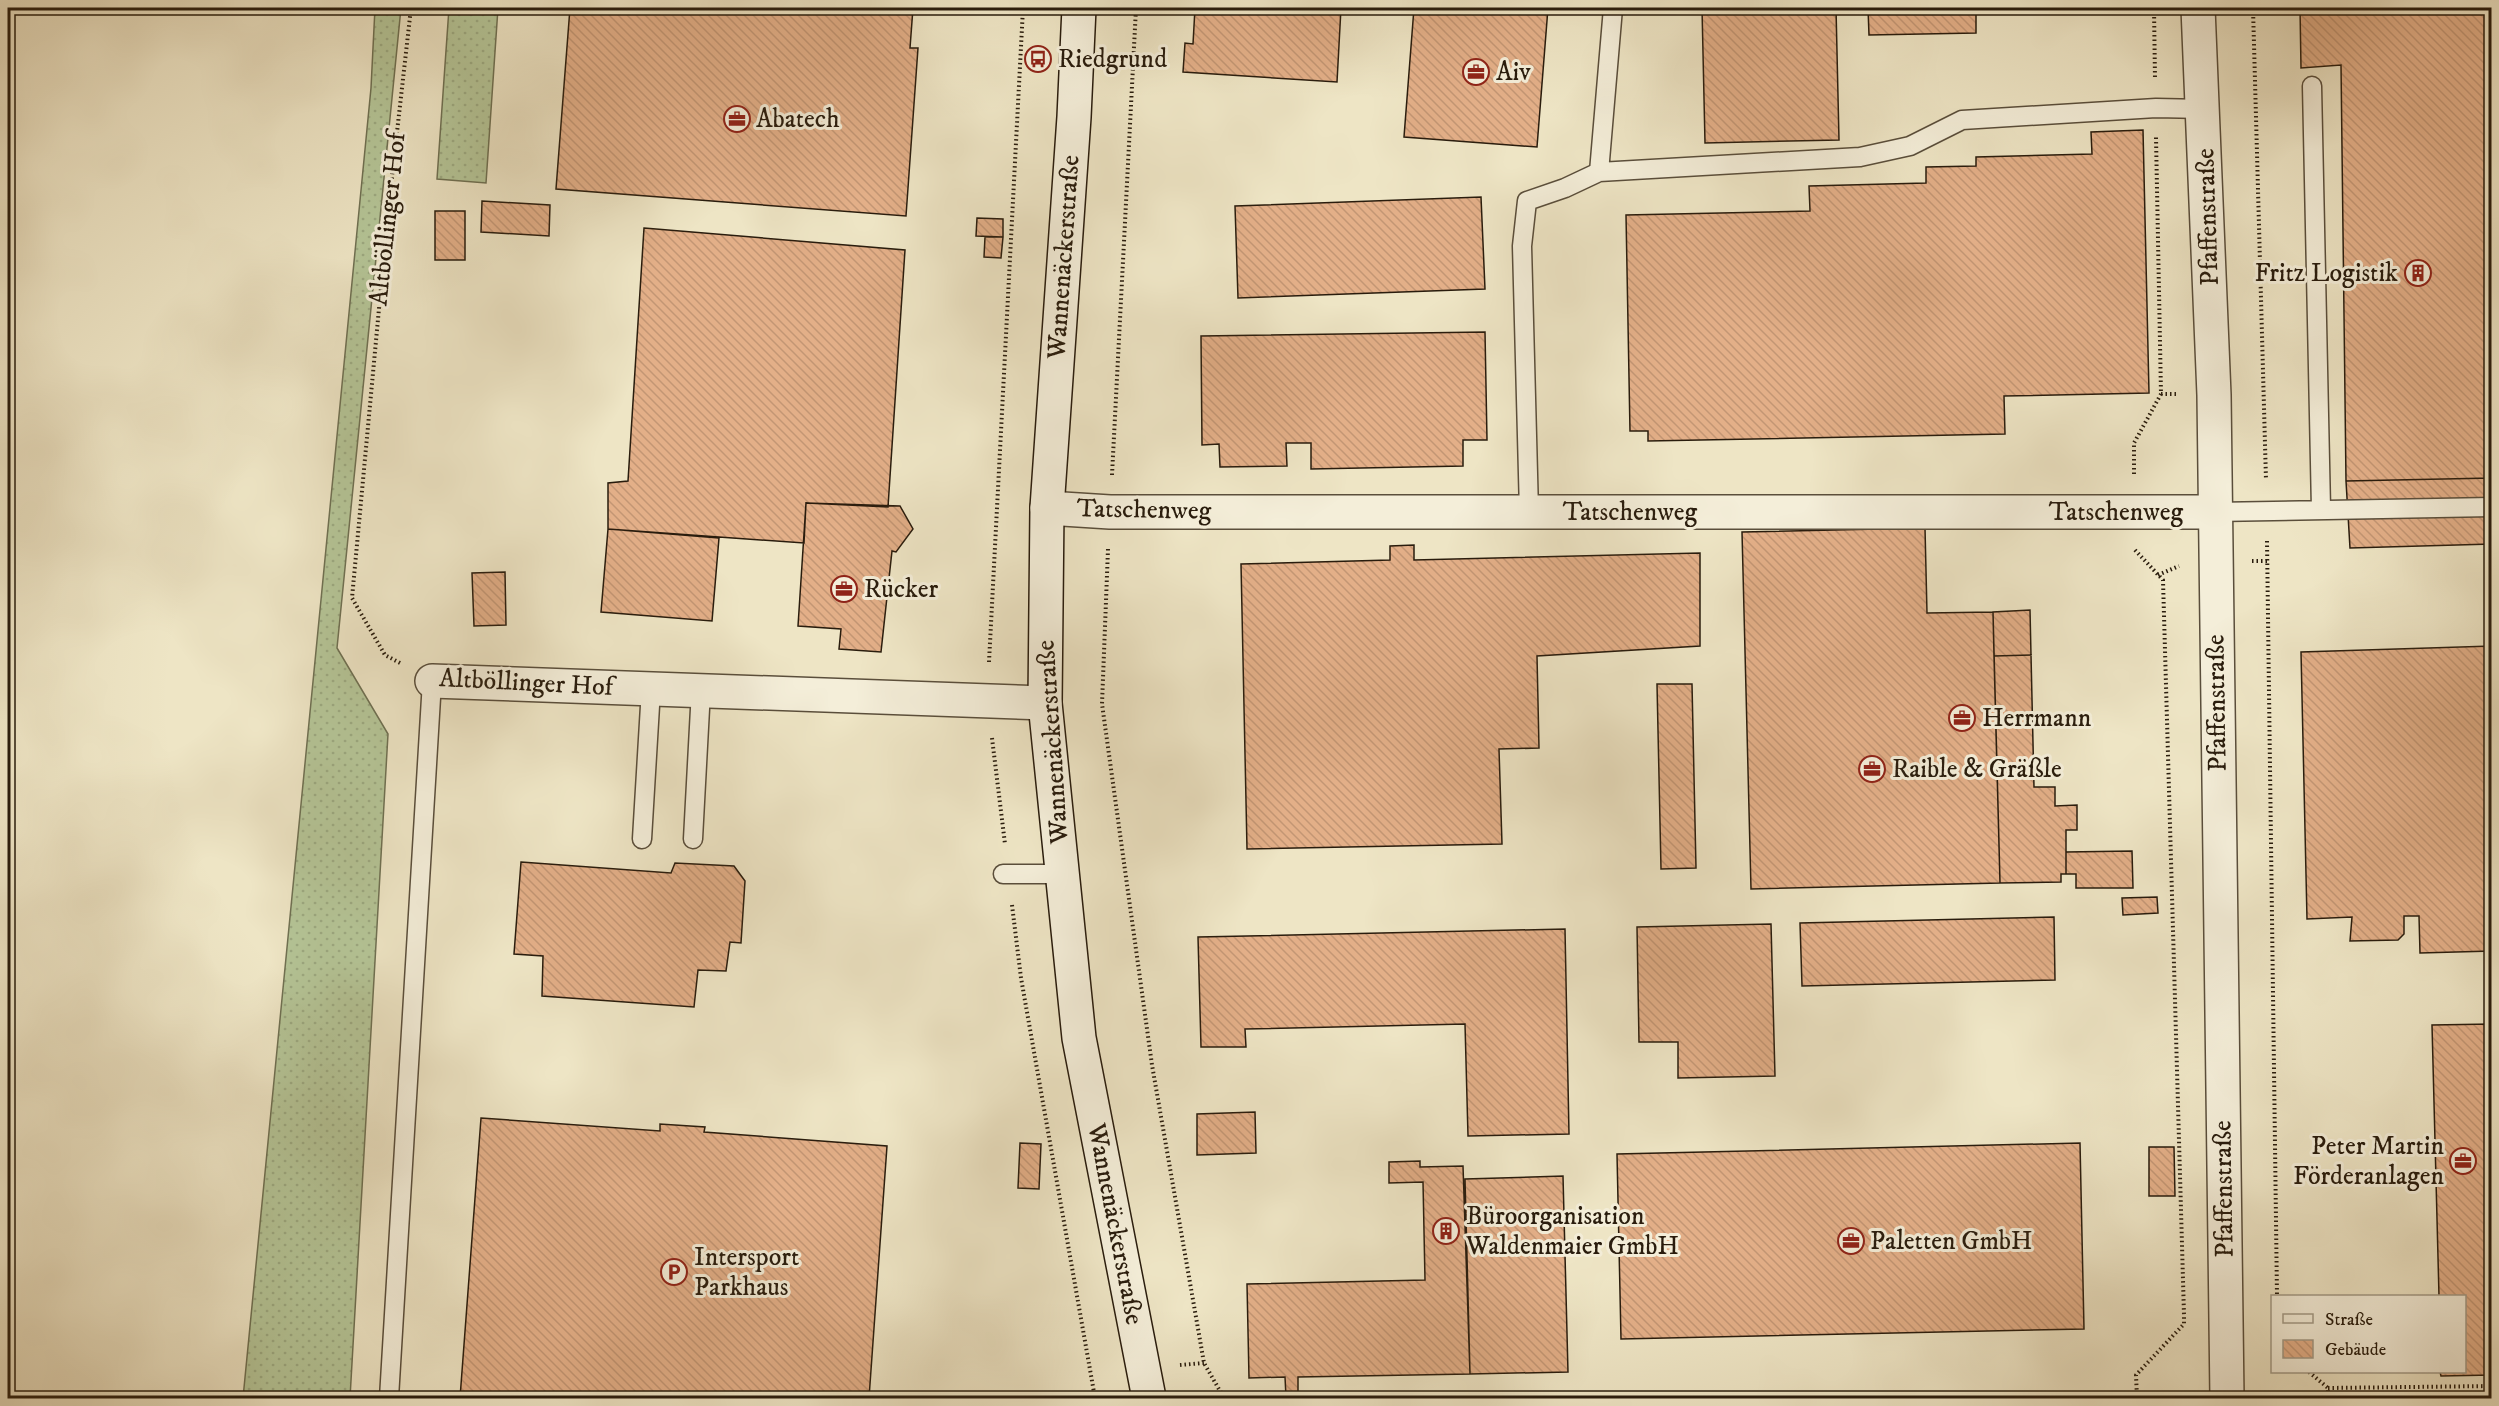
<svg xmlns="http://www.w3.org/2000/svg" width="2499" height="1406" font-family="'IM FELL DW Pica',serif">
	<defs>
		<pattern id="grass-dots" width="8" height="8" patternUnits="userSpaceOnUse" patternTransform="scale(1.5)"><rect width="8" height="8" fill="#b5c597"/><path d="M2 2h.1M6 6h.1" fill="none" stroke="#9ca981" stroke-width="1.8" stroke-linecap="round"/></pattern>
		<pattern id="building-back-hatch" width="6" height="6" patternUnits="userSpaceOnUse" patternTransform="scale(1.5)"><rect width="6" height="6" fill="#e3af88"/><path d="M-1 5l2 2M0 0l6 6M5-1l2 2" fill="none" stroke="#c39674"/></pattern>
	</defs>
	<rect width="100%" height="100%" fill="#eee5c5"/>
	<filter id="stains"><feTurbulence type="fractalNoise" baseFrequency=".00333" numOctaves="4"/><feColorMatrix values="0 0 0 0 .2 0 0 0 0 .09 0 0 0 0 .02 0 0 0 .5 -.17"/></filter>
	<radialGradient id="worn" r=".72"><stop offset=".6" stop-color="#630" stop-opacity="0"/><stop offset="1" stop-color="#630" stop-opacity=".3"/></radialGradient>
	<!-- grass -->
	<path fill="url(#grass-dots)" stroke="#6f7052" stroke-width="1.5" d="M 375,8 L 401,8 L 337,648 L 388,734 L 350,1398 L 243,1398 L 371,88 Z
		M 449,8 L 498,8 L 486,183 L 437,179 Z"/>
	<!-- building -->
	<path fill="url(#building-back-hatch)" stroke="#291c0d" stroke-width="1.5" d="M 570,8 L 913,8 L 910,48 L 918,48 L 906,216 L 556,189 Z
		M 1195,8 L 1341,8 L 1337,82 L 1183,72 L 1185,43 L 1193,44 Z
		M 1414,8 L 1548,8 L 1537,147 L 1404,137 Z
		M 1702,8 L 1836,8 L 1839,140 L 1705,143 Z
		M 1868,8 L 1976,8 L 1976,33 L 1869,35 Z
		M 2300,8 L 2492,8 L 2492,478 L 2346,481 L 2341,65 L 2301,68 Z
		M 2143,130 L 2149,393 L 2004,396 L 2005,434 L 1648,441 L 1648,431 L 1630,431 L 1626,215 L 1810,211 L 1809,186 L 1926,183 L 1926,167 L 1976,166 L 1976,157 L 2092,154 L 2091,132 Z
		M 1481,197 L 1485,289 L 1238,298 L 1235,206 Z
		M 482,201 L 550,205 L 549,236 L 481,232 Z
		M 435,211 L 465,211 L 465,260 L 435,260 Z
		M 977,218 L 1003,219 L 1003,237 L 976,236 Z
		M 644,228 L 905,250 L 888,507 L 806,503 L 804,543 L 608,529 L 608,483 L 628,481 Z
		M 985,237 L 1003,237 L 1001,258 L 984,257 Z
		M 1485,332 L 1487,440 L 1463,440 L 1463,466 L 1311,469 L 1311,443 L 1286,443 L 1287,466 L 1220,467 L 1219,444 L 1202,445 L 1201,336 Z
		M 2492,478 L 2492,544 L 2350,548 L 2346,481 Z
		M 806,503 L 900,506 L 913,529 L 896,552 L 892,551 L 881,652 L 839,649 L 841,629 L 798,626 Z
		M 1925,528 L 1927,613 L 1993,612 L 2000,883 L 1751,889 L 1742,532 Z
		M 608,529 L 719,538 L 712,621 L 601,612 Z
		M 1414,545 L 1414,560 L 1700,553 L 1700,646 L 1537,656 L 1539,748 L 1499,749 L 1502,844 L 1247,849 L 1241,564 L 1390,560 L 1390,546 Z
		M 505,572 L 506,625 L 474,626 L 472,573 Z
		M 2030,610 L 2031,655 L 1994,656 L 1993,612 Z
		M 2492,646 L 2492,951 L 2420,953 L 2419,916 L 2404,916 L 2404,934 L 2398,940 L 2350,941 L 2352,917 L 2307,919 L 2301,652 Z
		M 2031,655 L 2034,787 L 2055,787 L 2055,806 L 2077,805 L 2077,830 L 2066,830 L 2066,874 L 2061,874 L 2061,882 L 2000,883 L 1994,656 Z
		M 1657,684 L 1692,684 L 1696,868 L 1661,869 Z
		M 2132,851 L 2133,888 L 2076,888 L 2076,874 L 2066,874 L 2066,852 Z
		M 521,862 L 671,873 L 675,863 L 734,866 L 745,881 L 741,943 L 730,942 L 726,971 L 698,970 L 694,1007 L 542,996 L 543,956 L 514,954 Z
		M 2157,897 L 2158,913 L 2123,915 L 2122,898 Z
		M 2054,917 L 2055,980 L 1802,986 L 1800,923 Z
		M 1771,924 L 1775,1076 L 1678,1078 L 1678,1042 L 1639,1042 L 1637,927 Z
		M 1565,929 L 1569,1134 L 1468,1136 L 1465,1024 L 1245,1029 L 1246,1047 L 1201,1047 L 1198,937 Z
		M 2492,1024 L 2492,1375 L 2441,1376 L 2440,1372 L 2464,1372 L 2464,1296 L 2439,1296 L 2432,1025 Z
		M 1255,1112 L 1256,1153 L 1197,1155 L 1197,1114 Z
		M 481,1118 L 660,1131 L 660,1124 L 705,1127 L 704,1132 L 887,1146 L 869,1398 L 460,1398 Z
		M 1020,1143 L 1041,1144 L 1039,1189 L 1018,1188 Z
		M 2080,1143 L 2084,1329 L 1621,1339 L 1617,1154 Z
		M 2149,1147 L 2174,1147 L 2175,1196 L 2149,1196 Z
		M 1420,1161 L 1420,1167 L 1463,1166 L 1470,1374 L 1298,1377 L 1298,1397 L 1286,1397 L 1285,1377 L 1249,1378 L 1247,1284 L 1425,1280 L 1423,1182 L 1389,1183 L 1389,1162 Z
		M 1563,1176 L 1568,1372 L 1470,1374 L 1465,1179 Z"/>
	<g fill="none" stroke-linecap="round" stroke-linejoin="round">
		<defs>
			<path id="lane" d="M 2312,86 L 2321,509
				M 1599,172 L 1860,157 L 1910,146 L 1962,120 L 2156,108 L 2204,109
				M 1529,512 L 1522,246 L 1527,201 L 1565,188 L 1599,172 L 1613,8
				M 2214,512 L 2492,507
				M 642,839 L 651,689
				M 693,839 L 701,690
				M 1003,874 L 1062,874
				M 389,1398 L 432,681"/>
			<path id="street" d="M 2198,8 L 2214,395 L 2227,1398
				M 1047,508 L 1110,512 L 2214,512
				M 432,681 L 1045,703"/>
			<path id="secondary" d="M 1079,8 L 1074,117 L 1047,508 L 1045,703 L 1079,1038 L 1149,1398"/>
		</defs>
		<!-- lane casing -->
		<use href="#lane" stroke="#5a4e3b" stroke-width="21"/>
		<!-- street casing -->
		<use href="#street" stroke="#5a4e3b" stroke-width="36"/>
		<!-- secondary casing -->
		<use href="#secondary" stroke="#291c0d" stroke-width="36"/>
		<!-- path -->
		<path stroke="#291c0d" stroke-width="4" stroke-dasharray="1.5 3" stroke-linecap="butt" d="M 2154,8 L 2155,79
			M 2253,8 L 2266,480
			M 2161,394 L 2176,394
			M 2134,474 L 2134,443 L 2161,394 L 2156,137
			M 1112,475 L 1136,8
			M 2267,541 L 2277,1296
			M 1108,549 L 1102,704 L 1152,1065 L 1204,1363 L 1224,1398
			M 2135,550 L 2163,580 L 2184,1315 L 2184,1324 L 2136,1375 L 2137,1398
			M 2252,561 L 2267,561
			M 2158,575 L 2179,566
			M 989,662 L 1023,8
			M 400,663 L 385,655 L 352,598 L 388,212 L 411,8
			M 992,738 L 1005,844
			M 1012,905 L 1021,978 L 1095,1398
			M 1180,1365 L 1204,1363
			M 2309,1372 L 2328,1388 L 2328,1398
			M 2328,1388 L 2492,1386"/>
		<!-- lane -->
		<use href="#lane" stroke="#f4eed9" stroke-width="18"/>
		<!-- street -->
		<use href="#street" stroke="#f4eed9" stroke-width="33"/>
		<!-- secondary -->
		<use href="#secondary" stroke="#f4eed9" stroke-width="33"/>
	</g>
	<!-- icons -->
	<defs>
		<symbol id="bus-ring" viewBox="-11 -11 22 22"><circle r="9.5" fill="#f4eed9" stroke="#8f2418" stroke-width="1.5"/><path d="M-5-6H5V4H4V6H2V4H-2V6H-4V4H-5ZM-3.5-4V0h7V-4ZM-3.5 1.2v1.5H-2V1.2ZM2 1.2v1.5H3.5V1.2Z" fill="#8f2418"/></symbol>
		<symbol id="office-ring" viewBox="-11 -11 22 22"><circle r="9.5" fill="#f4eed9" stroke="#8f2418" stroke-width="1.5"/><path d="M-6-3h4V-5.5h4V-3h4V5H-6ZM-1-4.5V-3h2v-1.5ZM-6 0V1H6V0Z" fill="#8f2418"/></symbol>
		<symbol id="building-ring" viewBox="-11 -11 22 22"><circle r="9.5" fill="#f4eed9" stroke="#8f2418" stroke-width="1.5"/><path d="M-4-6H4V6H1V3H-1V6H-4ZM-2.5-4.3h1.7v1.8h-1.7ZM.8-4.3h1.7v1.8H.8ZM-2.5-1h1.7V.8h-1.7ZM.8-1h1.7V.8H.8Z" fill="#8f2418"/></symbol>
		<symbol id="parking-ring" viewBox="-11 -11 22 22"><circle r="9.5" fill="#f4eed9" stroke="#8f2418" stroke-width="1.5"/><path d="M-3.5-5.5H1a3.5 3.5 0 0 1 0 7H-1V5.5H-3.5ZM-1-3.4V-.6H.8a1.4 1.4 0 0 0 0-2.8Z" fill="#8f2418"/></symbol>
	</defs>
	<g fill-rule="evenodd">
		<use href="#bus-ring" x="1023" y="44" width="30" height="30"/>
		<use href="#office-ring" x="1461" y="57" width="30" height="30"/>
		<use href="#office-ring" x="722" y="104" width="30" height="30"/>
		<use href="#building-ring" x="2403" y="258" width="30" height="30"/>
		<use href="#office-ring" x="829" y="574" width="30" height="30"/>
		<use href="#office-ring" x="1947" y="703" width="30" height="30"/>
		<use href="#office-ring" x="1857" y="754" width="30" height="30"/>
		<use href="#office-ring" x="2448" y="1146" width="30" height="30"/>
		<use href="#building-ring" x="1431" y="1216" width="30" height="30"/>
		<use href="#office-ring" x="1836" y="1226" width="30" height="30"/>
		<use href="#parking-ring" x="659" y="1257" width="30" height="30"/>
	</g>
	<g text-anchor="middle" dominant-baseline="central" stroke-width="6" stroke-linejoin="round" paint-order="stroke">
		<!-- poi labels -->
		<g font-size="26" fill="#291c0d" stroke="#f4eed9" text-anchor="start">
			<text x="1058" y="59">Riedgrund</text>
			<text x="1496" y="72">Aiv</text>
			<text x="756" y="119">Abatech</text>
			<text x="2398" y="273" text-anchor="end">Fritz Logistik</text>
			<text x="864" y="589">Rücker</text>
			<text x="1982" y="718">Herrmann</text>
			<text x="1892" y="769">Raible &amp; Gräßle</text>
			<text x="2444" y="1146" text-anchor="end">Peter Martin<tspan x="2444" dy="30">Förderanlagen</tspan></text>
			<text x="1466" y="1216">Büroorganisation<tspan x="1466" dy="30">Waldenmaier GmbH</tspan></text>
			<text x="1870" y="1241">Paletten GmbH</text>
			<text x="694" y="1257">Intersport<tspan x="694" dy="30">Parkhaus</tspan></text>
		</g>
		<!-- street labels -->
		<g font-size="26" fill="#291c0d" stroke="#f4eed9">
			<text transform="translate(2208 217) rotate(-92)">Pfaffenstraße</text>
			<text transform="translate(388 219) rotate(-84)">Altböllinger Hof</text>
			<text transform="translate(1064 257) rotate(-86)">Wannenäckerstraße</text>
			<text transform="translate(1144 510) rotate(1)">Tatschenweg</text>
			<text x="1630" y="512">Tatschenweg</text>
			<text x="2116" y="512">Tatschenweg</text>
			<text transform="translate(526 683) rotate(3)">Altböllinger Hof</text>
			<text transform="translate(2217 703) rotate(-91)">Pfaffenstraße</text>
			<text transform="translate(1053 742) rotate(-94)">Wannenäckerstraße</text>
			<text transform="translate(2224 1189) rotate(-91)">Pfaffenstraße</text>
			<text transform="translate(1115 1224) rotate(79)">Wannenäckerstraße</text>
		</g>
	</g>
	<!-- margin -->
	<rect width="2499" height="1406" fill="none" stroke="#eee5c5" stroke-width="30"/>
	<rect x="9" y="9" width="2481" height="1388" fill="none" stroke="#291c0d" stroke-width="3"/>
	<rect x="15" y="15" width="2469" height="1376" fill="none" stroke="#291c0d" stroke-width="1.5"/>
	<!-- legend -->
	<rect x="2271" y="1295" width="195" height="78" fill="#f4eed9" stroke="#a39a87" stroke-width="1.5"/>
	<rect x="2283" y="1314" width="30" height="9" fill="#f4eed9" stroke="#a39a87" stroke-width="1.5"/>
	<text x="2325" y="1325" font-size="18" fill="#291c0d">Straße</text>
	<rect x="2283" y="1340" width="30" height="18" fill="url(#building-back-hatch)" stroke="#a39a87" stroke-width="1.5"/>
	<text x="2325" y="1355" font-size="18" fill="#291c0d">Gebäude</text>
	<rect width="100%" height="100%" filter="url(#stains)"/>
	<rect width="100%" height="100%" fill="url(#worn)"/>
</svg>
